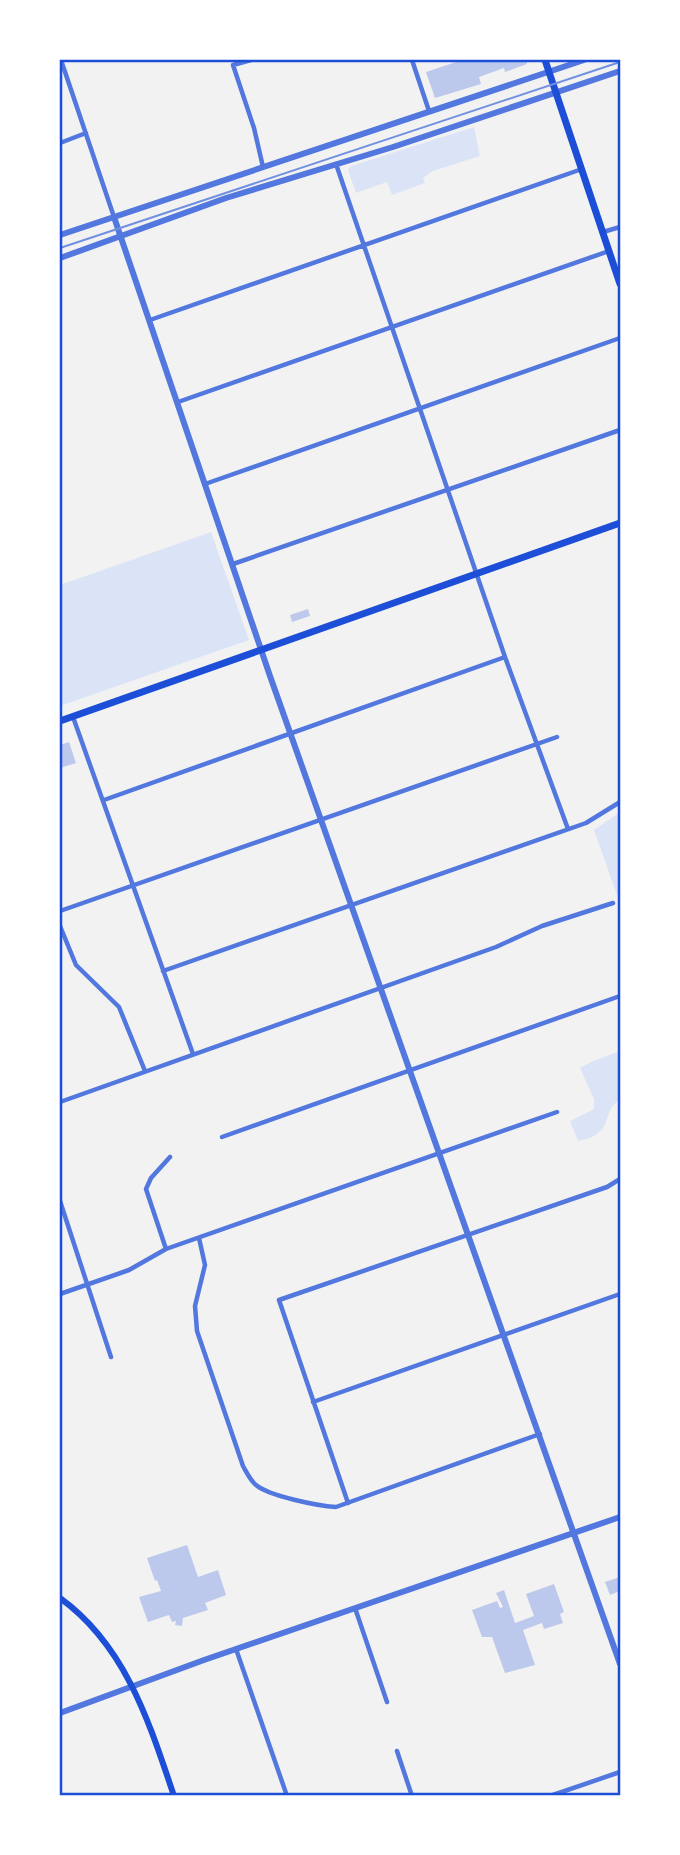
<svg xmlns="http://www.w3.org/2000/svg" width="680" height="1855" font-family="Raleway,sans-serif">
	<rect width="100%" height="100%" fill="#f2f2f2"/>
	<!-- green -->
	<path fill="#dbe4f7" d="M 474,127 L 480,156 L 433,171 L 423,178 L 425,183 L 392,195 L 387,182 L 356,193 L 348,170 L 351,166 Z
		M 211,532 L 249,640 L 60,706 L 60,585 Z
		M 620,812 L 620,904 L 594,830 Z
		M 620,1051 L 620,1100 C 599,1112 617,1134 578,1141 L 570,1121 L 594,1109 L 594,1099 L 580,1068 L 593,1061 Z"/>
	<!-- building -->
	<path fill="#bdc9ec" d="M 462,60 L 526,60 L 527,64 L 505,72 L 504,68 L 479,77 L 481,84 L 435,98 L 426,72 Z
		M 308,609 L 310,616 L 292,622 L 290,615 Z
		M 69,742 L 76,763 L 60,768 L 60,745 Z
		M 187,1545 L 198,1577 L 218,1570 L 226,1595 L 205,1603 L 208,1610 L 183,1618 L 182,1626 L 175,1625 L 176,1621 L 172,1622 L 169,1615 L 148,1622 L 139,1597 L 161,1591 L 157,1580 L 155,1581 L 147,1558 Z
		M 620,1577 L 620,1591 L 610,1595 L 605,1582 Z
		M 554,1584 L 564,1612 L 560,1614 L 563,1623 L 544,1629 L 542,1623 L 523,1630 L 535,1665 L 505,1673 L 492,1637 L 482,1637 L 472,1610 L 497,1601 L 500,1608 L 503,1607 L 496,1593 L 504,1590 L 515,1623 L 534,1616 L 526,1594 Z"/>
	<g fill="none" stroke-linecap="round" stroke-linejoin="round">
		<!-- minor -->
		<path stroke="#5277de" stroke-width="4.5" d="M 61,60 L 114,217
			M 251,60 L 233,65 L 254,128 L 263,167
			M 412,60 L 429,111
			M 60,143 L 86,133
			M 336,164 L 505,657 L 568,829
			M 603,232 L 620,227
			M 150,320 L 582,169
			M 178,402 L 609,251
			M 205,484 L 620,338
			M 233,564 L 620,430
			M 73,717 L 193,1054
			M 104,800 L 505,657
			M 60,911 L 557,737
			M 60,926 L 76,965 L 119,1007 L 145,1071
			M 163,971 L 586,823 L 620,802
			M 60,1102 L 496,947 L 542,926 L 613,903
			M 222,1137 L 620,996
			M 60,1201 L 111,1357
			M 199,1238 L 205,1265 L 195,1306 L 197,1331 L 243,1466 C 247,1473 250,1480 256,1485 C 269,1496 318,1506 336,1507 L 540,1434
			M 166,1249 L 146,1189 L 151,1178 L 170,1157
			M 60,1294 L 129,1270 L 166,1249 L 557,1112
			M 313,1402 L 620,1294
			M 348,1503 L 279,1300 L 607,1187 L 620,1179
			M 355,1608 L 387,1702
			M 236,1649 L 287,1796
			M 397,1751 L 412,1796
			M 550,1796 L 620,1772"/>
		<!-- tertiary -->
		<path stroke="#5277de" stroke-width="6" d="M 114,217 L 270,676 L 620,1664
			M 60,235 L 584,60
			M 60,258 L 226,198 L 393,147 L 620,71
			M 60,1713 L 204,1660 L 620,1517"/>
		<!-- secondary -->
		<path stroke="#1d4ed8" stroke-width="6" d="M 60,1598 C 126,1646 149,1722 174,1796"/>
		<!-- primary -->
		<path stroke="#1d4ed8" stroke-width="7" d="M 545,60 L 620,284
			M 60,721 L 620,523"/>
		<!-- tram -->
		<path stroke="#7290e2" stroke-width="2" d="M 60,248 L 620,62"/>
	</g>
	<!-- border -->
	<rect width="680" height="1855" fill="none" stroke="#ffffff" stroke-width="122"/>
	<rect x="61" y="61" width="558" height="1733" fill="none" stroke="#1d4ed8" stroke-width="2.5"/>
</svg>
